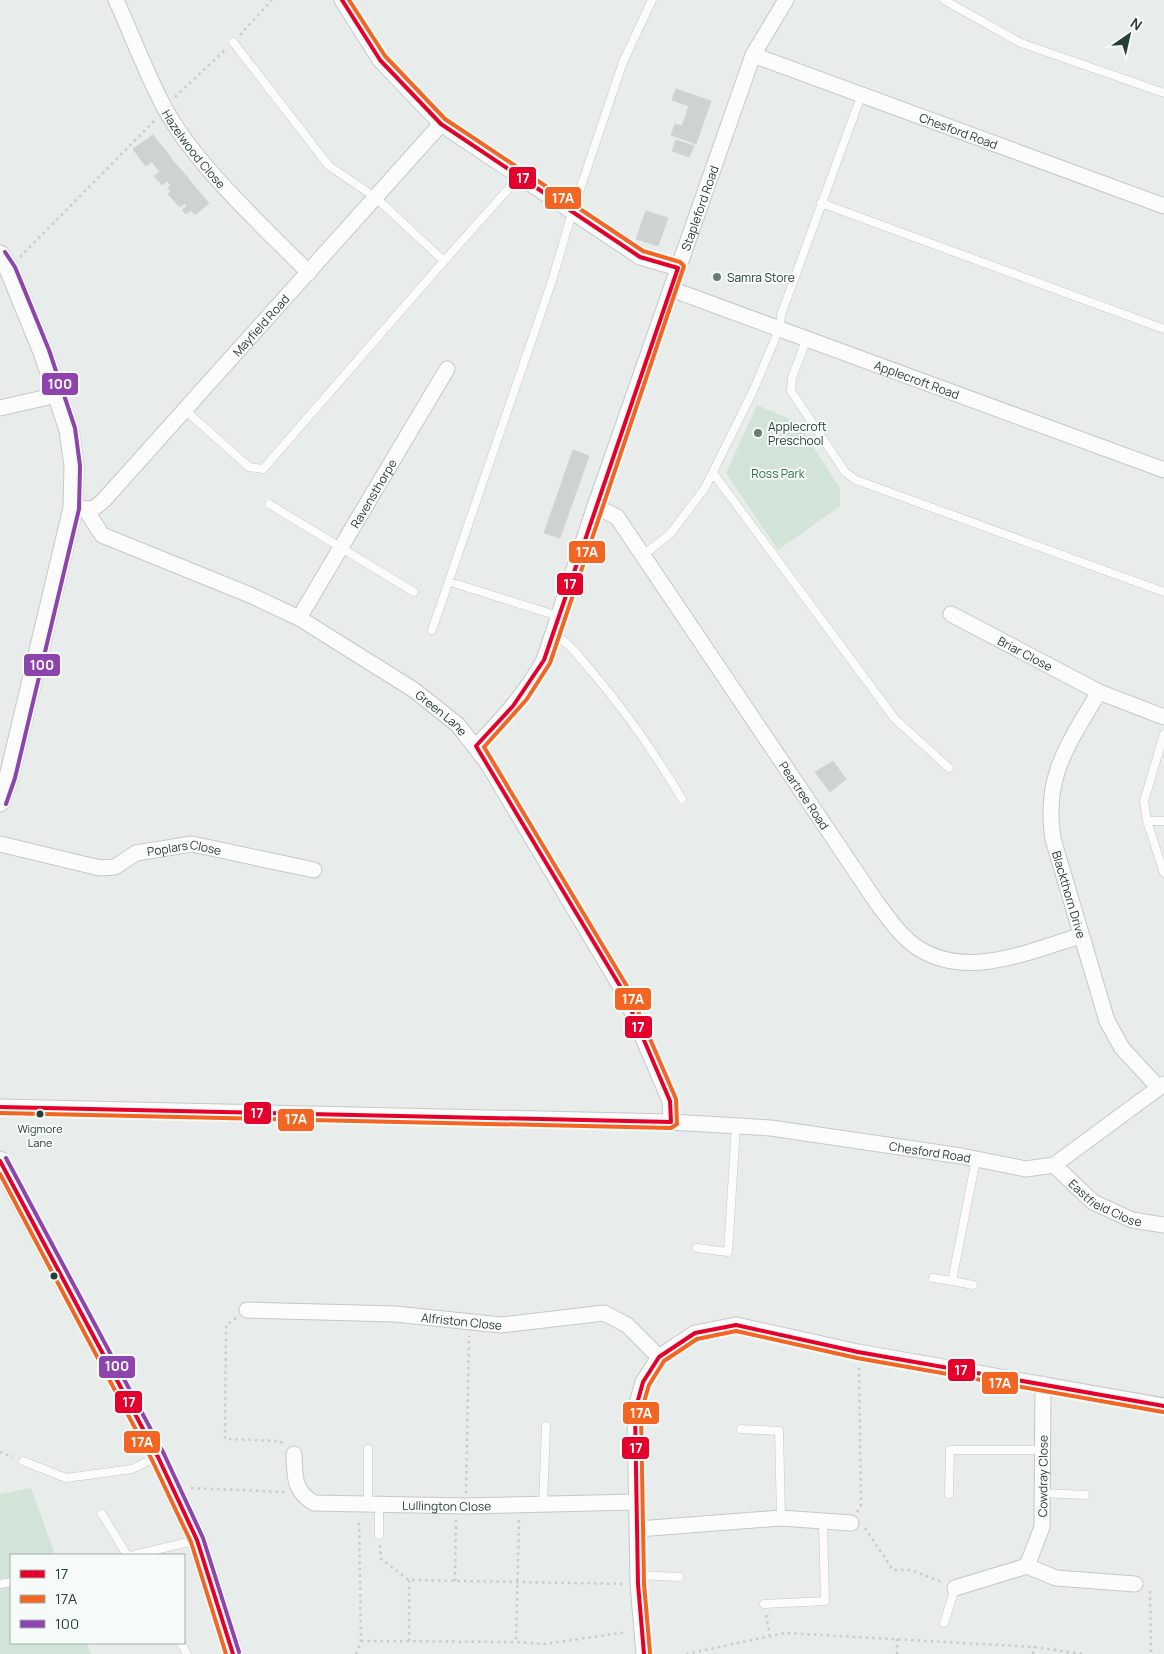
<svg xmlns="http://www.w3.org/2000/svg" width="1164" height="1654" font-family="Manrope,sans-serif">
	<rect width="100%" height="100%" fill="#e8ecea"/>
	<!-- green -->
	<path fill="#d2e4d7" d="M 757,405 L 797,422 L 840,488 L 840,506 L 778,550 L 726,473 Z
		M 31,1488 L 55,1555 L 11,1555 L 11,1643 L 87,1643 L 91,1654 L 0,1654 L 0,1494 Z"/>
	<!-- building -->
	<path fill="#ced3d1" stroke="#d0d5d3" d="M 676,89 L 711,101 L 696,144 L 671,135 L 675,124 L 682,126 L 689,106 L 672,100 Z
		M 153,135 L 160,144 L 140,159 L 133,149 Z
		M 676,140 L 694,146 L 689,157 L 672,151 Z
		M 160,144 L 166,151 L 146,166 L 140,159 Z
		M 166,151 L 173,161 L 159,171 L 152,162 Z
		M 173,161 L 181,170 L 162,185 L 154,176 Z
		M 181,170 L 188,178 L 171,192 L 168,188 L 171,185 L 167,181 Z
		M 188,178 L 195,187 L 176,203 L 168,194 Z
		M 195,187 L 201,194 L 187,206 L 185,203 L 180,207 L 176,203 Z
		M 201,194 L 209,203 L 195,215 L 191,210 L 186,214 L 182,210 Z
		M 646,211 L 668,218 L 658,246 L 636,239 Z
		M 573,450 L 589,456 L 560,538 L 544,533 Z
		M 833,761 L 846,779 L 830,792 L 815,772 Z"/>
	<g fill="none" stroke-linecap="round" stroke-linejoin="round">
		<defs>
			<path id="service" d="M 944,0 L 1021,43 L 1164,93
				M 821,203 L 1164,329
				M 444,261 L 518,178
				M 807,338 L 792,378 L 791,391 L 845,472 L 856,480 L 1164,592
				M 186,411 L 249,467 L 263,469 L 444,261 L 375,197 L 329,166 L 233,42
				M 713,473 L 895,719 L 949,768
				M 269,504 L 414,592
				M 642,556 L 670,534 L 705,488 L 753,391 L 780,327 L 781,315 L 861,96
				M 450,582 L 558,616
				M 432,630 L 551,284 L 572,213 L 623,62 L 652,0
				M 552,633 C 570,643 580,658 593,673 C 627,713 656,755 682,799
				M 1164,734 L 1144,801 L 1147,821 L 1164,873
				M 1147,821 L 1164,821
				M 697,1248 L 728,1252 L 736,1126
				M 933,1278 L 952,1281
				M 973,1285 L 952,1281 L 976,1159
				M 741,1429 L 779,1431 L 781,1518
				M 23,1461 L 66,1478 L 132,1469 L 157,1457
				M 1043,1493 L 1085,1495
				M 949,1494 L 950,1450 L 1041,1450
				M 368,1505 L 368,1449
				M 543,1505 L 546,1426
				M 102,1514 L 127,1555
				M 379,1535 L 379,1505
				M 134,1555 L 197,1540
				M 638,1575 L 679,1577
				M 0,1584 L 11,1582
				M 764,1604 L 825,1601 L 823,1522
				M 944,1623 L 955,1588
				M 181,1643 L 187,1654"/>
			<g id="minor">
				<path id="s1" d="M 116,0 C 132,35 146,73 164,107 C 196,166 262,225 309,273"/>
				<path d="M 342,0 L 380,60 L 441,124 L 640,257 L 678,268"/>
				<path id="s2" d="M 753,55 L 1164,206"/>
				<path id="s3" d="M 671,289 L 1164,470"/>
				<path d="M 0,408 L 57,395"/>
				<path id="s4" d="M 595,506 L 617,517 L 877,903 C 889,919 901,937 918,948 C 968,980 1030,951 1080,936"/>
				<path id="s5" d="M 77,508 L 93,509 L 103,501 L 441,124"/>
				<path id="s6" d="M 86,510 L 102,535 L 250,595 L 299,618 L 414,690 L 458,725 L 488,764 L 623,991 L 670,1101 L 671,1122"/>
				<path id="s7" d="M 951,614 L 1099,692 L 1164,717"/>
				<path id="s8" d="M 299,618 L 447,369"/>
				<path id="s9" d="M 1099,692 C 1069,743 1043,776 1053,839 L 1107,1021 L 1122,1048 L 1158,1087"/>
				<path id="s10" d="M 476,746 C 501,721 527,692 544,660 L 595,506 L 753,55 L 786,0"/>
				<path id="s11" d="M 0,844 L 100,868 L 115,867 L 136,853 L 192,844 L 314,870"/>
				<path id="s12" d="M 0,1107 L 671,1122 L 771,1128 L 961,1156 L 1026,1169 L 1054,1165 L 1164,1084"/>
				<path id="s13" d="M 1054,1165 L 1093,1202 L 1132,1220 L 1164,1225"/>
				<path id="s14" d="M 247,1310 L 395,1314 L 501,1325 L 604,1313 L 627,1325 L 659,1357"/>
				<path id="s15" d="M 294,1454 C 295,1476 293,1491 314,1503 L 466,1506 L 636,1502"/>
				<path d="M 638,1529 L 781,1518 L 851,1523"/>
				<path d="M 1027,1566 L 1056,1578 L 1135,1584"/>
				<path id="s16" d="M 955,1588 L 1027,1566 L 1042,1527 L 1043,1384"/>
				<path d="M 644,1654 L 638,1584 L 635,1411 L 643,1382 L 659,1357 L 695,1333 L 736,1325 L 858,1352 L 1164,1406"/>
			</g>
			<path id="tertiary" d="M 0,255 L 9,269 L 43,352 L 69,430 L 74,466 L 73,508 L 9,777 L 0,802
				M 0,1161 L 158,1457 L 197,1540 L 233,1654"/>
		</defs>
		<!-- service casing -->
		<use href="#service" stroke="#c5c9c7" stroke-width="9"/>
		<!-- minor casing -->
		<use href="#minor" stroke="#c5c9c7" stroke-width="17"/>
		<!-- tertiary casing -->
		<use href="#tertiary" stroke="#c5c9c7" stroke-width="21"/>
		<!-- path -->
		<path stroke="#c6cecb" stroke-width="2.5" stroke-dasharray="2.5 4" stroke-linecap="butt" d="M 240,35 L 272,0
			M 175,97 L 225,50
			M 20,257 L 155,120
			M 236,1318 L 226,1325 L 225,1439 L 280,1441 L 283,1444
			M 0,1452 L 13,1457
			M 191,1488 L 285,1492
			M 466,1493 L 469,1336
			M 857,1512 L 861,1505 L 859,1366
			M 519,1520 L 516,1642 L 545,1644 L 627,1632
			M 865,1528 L 893,1570 L 911,1570 L 942,1582
			M 380,1545 L 381,1559 L 409,1580 L 624,1584
			M 455,1581 L 456,1520
			M 1150,1591 L 1151,1654
			M 766,1615 L 770,1636
			M 361,1641 L 516,1642
			M 409,1641 L 409,1580
			M 356,1654 L 361,1641 L 359,1519
			M 686,1654 L 785,1633 L 1034,1647 L 1084,1654
			M 897,1654 L 897,1639
			M 1033,1654 L 1034,1647"/>
		<!-- service -->
		<use href="#service" stroke="#fcfcfc" stroke-width="8"/>
		<!-- minor -->
		<use href="#minor" stroke="#fcfcfc" stroke-width="15"/>
		<!-- tertiary -->
		<use href="#tertiary" stroke="#fcfcfc" stroke-width="19"/>
		<defs>
			<path id="bus-1" d="M 0,1107 L 671,1122 L 670,1101 L 623,991 L 476,746 L 513,706 L 544,660 L 678,268 L 640,257 L 441,124 L 380,60 L 342,0
				M 0,1161 L 158,1457 L 197,1540 L 233,1654
				M 644,1654 L 638,1584 L 635,1411 L 643,1382 L 659,1357 L 695,1333 L 736,1325 L 858,1352 L 1164,1406"/>
			<path id="bus-2" d="M 0,1113 L 671,1128 L 677,1124 L 676,1099 L 628,988 L 484,747 L 527,699 L 550,663 L 684,266 L 680,262 L 643,251 L 445,119 L 385,56 L 349,0
				M 0,1174 L 152,1460 L 191,1542 L 226,1654
				M 650,1653 L 644,1584 L 641,1412 L 649,1385 L 664,1361 L 697,1339 L 736,1331 L 857,1358 L 1163,1412"/>
			<path id="bus-3" d="M 5,252 L 15,267 L 49,350 L 75,428 L 80,466 L 79,509 L 15,778 L 6,804
				M 6,1158 L 164,1454 L 203,1538 L 239,1652"/>
		</defs>
		<!-- bus-1 casing -->
		<use href="#bus-1" stroke="#f6faf8" stroke-width="8"/>
		<!-- bus-2 casing -->
		<use href="#bus-2" stroke="#f6faf8" stroke-width="8"/>
		<!-- bus-3 casing -->
		<use href="#bus-3" stroke="#f6faf8" stroke-width="8"/>
		<!-- bus-1 -->
		<use href="#bus-1" stroke="#e4002b" stroke-width="4"/>
		<!-- bus-2 -->
		<use href="#bus-2" stroke="#f26522" stroke-width="4"/>
		<!-- bus-3 -->
		<use href="#bus-3" stroke="#8e44ad" stroke-width="4"/>
	</g>
	<!-- markers -->
	<g fill="#6a7c76" stroke="#f6faf8" stroke-width="2">
		<circle cx="717" cy="277" r="5"/>
		<circle cx="758" cy="433" r="5"/>
	</g>
	<g fill="#263f37" stroke="#f6faf8" stroke-width="2">
		<circle cx="40" cy="1114" r="4.5"/>
		<circle cx="54" cy="1276" r="4.5"/>
	</g>
	<g text-anchor="middle" dominant-baseline="central" stroke-width="4" stroke-linejoin="round" paint-order="stroke">
		<!-- bus labels -->
		<g font-size="11" fill="#263f37" stroke="#f6faf8">
			<text x="40" y="1128">Wigmore<tspan x="40" dy="14">Lane</tspan></text>
		</g>
		<!-- street labels -->
		<g font-size="12" fill="#263f37" stroke="#f6faf8">
			<text stroke="none"><textPath href="#s2" startOffset="219">Chesford Road</textPath></text>
			<text stroke="none"><textPath href="#s1" startOffset="169">Hazelwood Close</textPath></text>
			<text stroke="none"><textPath href="#s10" startOffset="588">Stapleford Road</textPath></text>
			<text stroke="none"><textPath href="#s5" startOffset="265">Mayfield Road</textPath></text>
			<text stroke="none"><textPath href="#s3" startOffset="262">Applecroft Road</textPath></text>
			<text stroke="none"><textPath href="#s8" startOffset="145">Ravensthorpe</textPath></text>
			<text stroke="none"><textPath href="#s7" startOffset="84">Briar Close</textPath></text>
			<text stroke="none"><textPath href="#s6" startOffset="415">Green Lane</textPath></text>
			<text stroke="none"><textPath href="#s4" startOffset="360">Peartree Road</textPath></text>
			<text stroke="none"><textPath href="#s11" startOffset="192">Poplars Close</textPath></text>
			<text stroke="none"><textPath href="#s9" startOffset="216">Blackthorn Drive</textPath></text>
			<text stroke="none"><textPath href="#s12" startOffset="932">Chesford Road</textPath></text>
			<text stroke="none"><textPath href="#s13" startOffset="65">Eastfield Close</textPath></text>
			<text stroke="none"><textPath href="#s14" startOffset="215">Alfriston Close</textPath></text>
			<text stroke="none"><textPath href="#s16" startOffset="168">Cowdray Close</textPath></text>
			<text stroke="none"><textPath href="#s15" startOffset="189">Lullington Close</textPath></text>
		</g>
		<!-- poi labels -->
		<g font-size="12" fill="#263f37" stroke="#f6faf8" text-anchor="start">
			<text x="727" y="277">Samra Store</text>
			<text x="768" y="426">Applecroft<tspan x="768" dy="14">Preschool</tspan></text>
		</g>
		<!-- park labels -->
		<g font-size="12" fill="#327349" stroke="#f6faf8">
			<text x="778" y="473">Ross Park</text>
		</g>
	</g>
	<g stroke="#f6faf8" stroke-width="2">
		<rect x="508" y="166" width="29" height="24" rx="5" fill="#e4002b"/>
		<rect x="544" y="186" width="38" height="24" rx="5" fill="#f26522"/>
		<rect x="41" y="372" width="38" height="24" rx="5" fill="#8e44ad"/>
		<rect x="568" y="540" width="38" height="24" rx="5" fill="#f26522"/>
		<rect x="556" y="572" width="28" height="24" rx="5" fill="#e4002b"/>
		<rect x="23" y="653" width="38" height="24" rx="5" fill="#8e44ad"/>
		<rect x="614" y="987" width="38" height="24" rx="5" fill="#f26522"/>
		<rect x="624" y="1015" width="29" height="24" rx="5" fill="#e4002b"/>
		<rect x="243" y="1101" width="29" height="24" rx="5" fill="#e4002b"/>
		<rect x="277" y="1108" width="38" height="24" rx="5" fill="#f26522"/>
		<rect x="98" y="1355" width="38" height="24" rx="5" fill="#8e44ad"/>
		<rect x="947" y="1358" width="29" height="24" rx="5" fill="#e4002b"/>
		<rect x="981" y="1371" width="38" height="24" rx="5" fill="#f26522"/>
		<rect x="114" y="1390" width="29" height="24" rx="5" fill="#e4002b"/>
		<rect x="622" y="1401" width="38" height="24" rx="5" fill="#f26522"/>
		<rect x="123" y="1430" width="38" height="24" rx="5" fill="#f26522"/>
		<rect x="621" y="1436" width="29" height="24" rx="5" fill="#e4002b"/>
	</g>
	<g font-size="14" text-anchor="middle" font-weight="bold" fill="#fff">
		<text x="523" y="183">17</text>
		<text x="563" y="203">17A</text>
		<text x="60" y="389">100</text>
		<text x="587" y="557">17A</text>
		<text x="570" y="589">17</text>
		<text x="42" y="670">100</text>
		<text x="633" y="1004">17A</text>
		<text x="638" y="1032">17</text>
		<text x="257" y="1118">17</text>
		<text x="296" y="1124">17A</text>
		<text x="117" y="1371">100</text>
		<text x="961" y="1375">17</text>
		<text x="1000" y="1388">17A</text>
		<text x="129" y="1407">17</text>
		<text x="641" y="1418">17A</text>
		<text x="142" y="1447">17A</text>
		<text x="636" y="1453">17</text>
	</g>
	<!-- legend -->
	<rect x="10" y="1554" width="175" height="90" fill="#f6faf8" stroke="#a3afab"/>
	<rect x="20" y="1570" width="25" height="8" fill="#e4002b" stroke="#a3afab"/>
	<text x="55" y="1579" font-size="15" fill="#263f37">17</text>
	<rect x="20" y="1595" width="25" height="8" fill="#f26522" stroke="#a3afab"/>
	<text x="55" y="1604" font-size="15" fill="#263f37">17A</text>
	<rect x="20" y="1620" width="25" height="8" fill="#8e44ad" stroke="#a3afab"/>
	<text x="55" y="1629" font-size="15" fill="#263f37">100</text>
	<!-- north arrow -->
	<g transform="translate(1129 35) rotate(34)" stroke="#f6faf8" stroke-width="4" paint-order="stroke">
	<path d="M0-4L9 19L0 12L-9 19Z" fill="#263f37"/>
	<text y="-8" font-size="14" font-weight="bold" text-anchor="middle" fill="#263f37">N</text>
	</g>
</svg>
